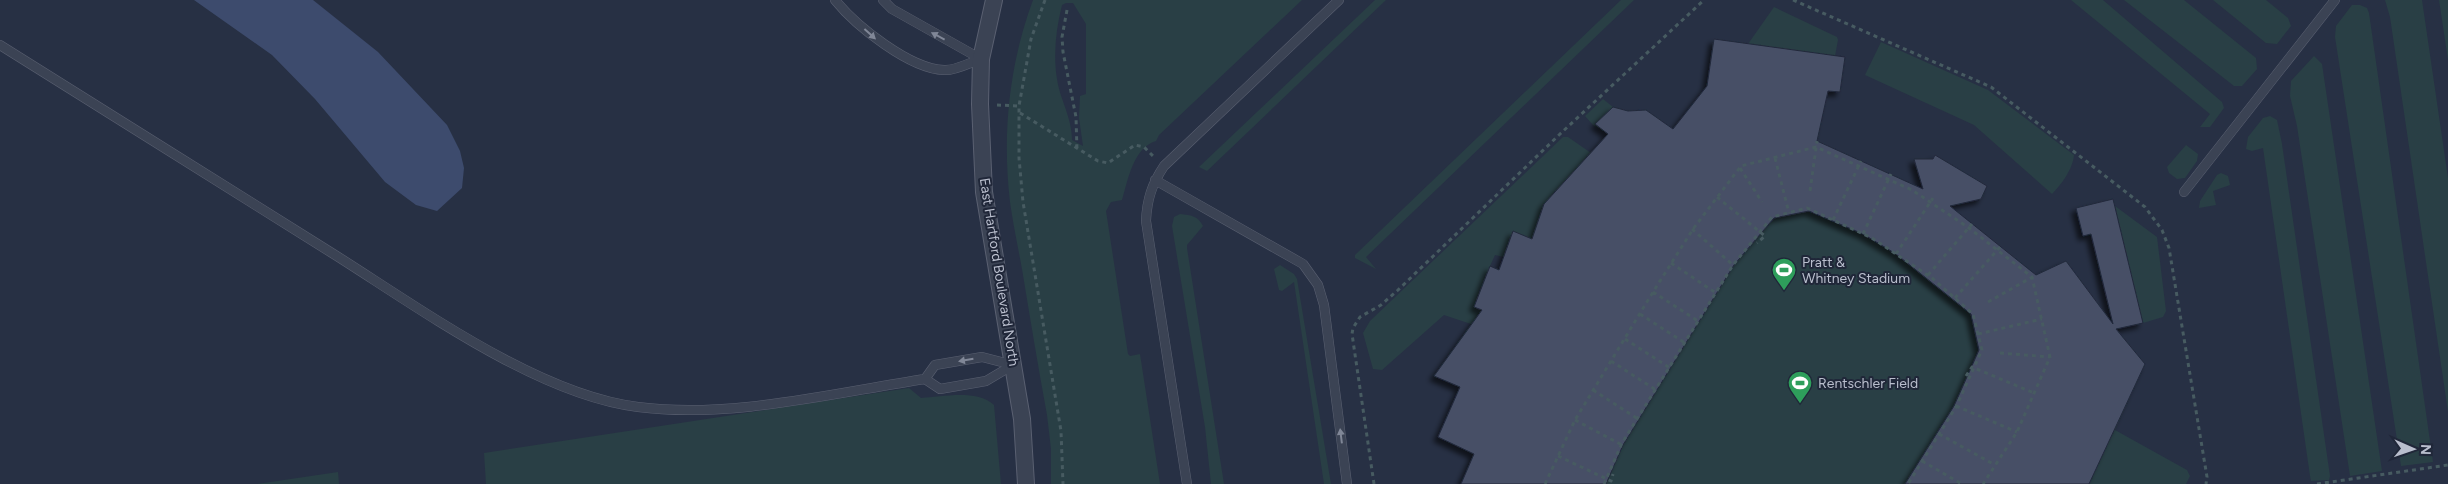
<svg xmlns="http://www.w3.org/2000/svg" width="2448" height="484" font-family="Figtree,sans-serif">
	<defs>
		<filter id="shadow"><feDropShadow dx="-4.5" dy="4.5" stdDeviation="2.5" flood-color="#0009"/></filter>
	</defs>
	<rect width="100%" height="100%" fill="#273044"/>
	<!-- green -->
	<path fill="#293f45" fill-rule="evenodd" d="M 1033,0 L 1302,0 L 1159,135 L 1156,141 C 1133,148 1128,180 1122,200 L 1111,202 L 1106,211 L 1128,354 L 1130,356 L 1140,354 L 1160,484 L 1051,484 L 1051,449 L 1047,415 C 1038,366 1030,318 1022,269 C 1018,247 1013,224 1010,202 C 1002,133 1009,65 1033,0 ZM 1066,3 L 1073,3 L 1086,24 L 1086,94 L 1080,96 L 1079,118 L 1083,146 L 1072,140 C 1072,117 1060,100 1057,79 C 1053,54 1056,29 1062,5 Z
		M 1375,0 L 1386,0 L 1207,171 L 1199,167 Z
		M 1621,0 L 1634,0 L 1366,257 L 1376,269 L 1355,258 L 1355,255 Z
		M 2071,0 L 2103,0 L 2222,102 L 2224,108 L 2210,127 L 2200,127 L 2210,114 Z
		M 2124,0 L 2184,0 L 2256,58 L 2257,69 L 2242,86 L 2234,86 Z
		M 2213,0 L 2266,0 L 2288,18 L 2291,26 L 2277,44 L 2266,43 Z
		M 2385,0 L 2422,0 L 2448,178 L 2448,412 L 2390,17 Z
		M 2439,0 L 2448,0 L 2448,60 Z
		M 2352,5 L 2360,5 L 2367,8 L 2369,13 L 2433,462 L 2401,466 L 2335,37 L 2336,26 Z
		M 1774,7 L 1837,37 L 1838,40 L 1835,56 L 1748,44 Z
		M 1881,42 L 1988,90 L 2074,155 C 2073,169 2061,185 2052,194 L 1974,125 L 1865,75 Z
		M 2314,56 L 2322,64 L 2382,471 L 2350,476 L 2297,126 L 2290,96 L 2291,81 Z
		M 1603,99 L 1613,107 L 1628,111 L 1646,110 L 1666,124 L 1662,131 L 1823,111 L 1817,141 L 1905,181 L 1933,198 L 2035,275 L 2066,261 L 2116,329 L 2145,364 L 2115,430 L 2187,470 L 2190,476 L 2186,484 L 1461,484 L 1478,446 L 1473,444 L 1468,452 L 1438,437 L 1460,387 L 1434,376 L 1471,324 L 1444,315 L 1382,370 L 1373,369 L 1363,333 L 1370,321 L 1563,137 L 1568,137 L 1591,153 L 1608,134 L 1593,125 L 1585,116 ZM 1495,255 L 1504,257 L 1499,270 L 1490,266 Z
		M 2270,116 L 2277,120 L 2282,144 L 2330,476 L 2329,480 L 2311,481 L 2310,476 L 2263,148 L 2252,151 L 2246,149 L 2248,137 L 2263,118 Z
		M 2186,145 L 2198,154 L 2197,161 L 2185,178 L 2177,179 L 2169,173 L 2167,167 Z
		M 2221,173 L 2228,176 L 2230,185 L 2213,191 L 2216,205 L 2199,208 L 2200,201 L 2217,175 Z
		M 2115,206 L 2157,237 L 2166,311 L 2163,317 L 2143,323 Z
		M 1180,214 C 1191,215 1198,216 1203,226 L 1187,245 L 1187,248 L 1224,484 L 1211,484 L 1205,427 L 1172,226 L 1174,217 Z
		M 1280,265 L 1294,274 L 1297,279 L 1331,484 L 1324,484 L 1294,282 L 1282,291 L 1279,290 L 1274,269 Z
		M 909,388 L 921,398 C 943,397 976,389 994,405 L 1001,484 L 486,484 L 484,453 Z
		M 338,472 L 339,484 L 257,484 Z"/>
	<!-- water -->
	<path fill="#3d4b6d" d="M 194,0 L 313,0 L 378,52 L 447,125 L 460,151 L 464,168 L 462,188 L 437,211 L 416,205 L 385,182 L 315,99 L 272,55 Z"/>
	<!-- building -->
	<path fill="#464f66" stroke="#22293b" filter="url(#shadow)" d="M 1714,39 L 1845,57 L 1840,92 L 1828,91 L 1817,141 L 1923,189 L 1914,159 L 1933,159 L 1935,155 L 1987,186 L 1981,199 L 1950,206 L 2036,275 L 2066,261 L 2113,324 L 2091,234 L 2083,236 L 2076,208 L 2113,199 L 2143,323 L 2116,329 L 2145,364 L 2089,484 L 1905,484 L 1954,406 L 1979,350 L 1971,314 L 1896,254 L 1863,234 L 1809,211 L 1774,218 L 1734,265 L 1623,445 L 1606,484 L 1461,484 L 1474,454 L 1438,437 L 1460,387 L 1434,376 L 1482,310 L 1474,307 L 1490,266 L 1499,270 L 1513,231 L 1532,239 L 1544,204 L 1608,134 L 1595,124 L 1613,107 L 1628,111 L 1646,110 L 1673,129 L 1707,86 Z"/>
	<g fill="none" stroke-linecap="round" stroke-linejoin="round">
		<defs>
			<path id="service" d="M 835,0 C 856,26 910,69 944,70 C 955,71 971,62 981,59
				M 883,0 L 892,9 L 981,59
				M 0,45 C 111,114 221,184 332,253 C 418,307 538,395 638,407 C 731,419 833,393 925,379 L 940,389 L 986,381 L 1013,365
				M 1155,180 L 1303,264 L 1318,285 L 1324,305 L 1347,484
				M 2184,192 L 2335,0
				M 925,379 L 935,365 L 982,357 L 1013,365
				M 1187,484 L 1146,221 C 1147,199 1152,184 1164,166 L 1339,0"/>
			<path id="minor" d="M 994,0 L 981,59 L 980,104 L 984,192 L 1022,419 L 1026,484"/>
		</defs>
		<!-- service casing -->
		<use href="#service" stroke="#5a6071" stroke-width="10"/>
		<!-- minor casing -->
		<use href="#minor" stroke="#5a6071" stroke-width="18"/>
		<!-- path -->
		<path stroke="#475b61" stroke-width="3" stroke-dasharray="4 4" stroke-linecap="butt" d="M 1045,0 L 1031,39 L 1019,106 L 1019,158 L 1023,202 L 1061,431 L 1063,484
			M 1793,0 L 1991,87 L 2145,207 L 2162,230 L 2169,248 L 2207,477 L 2206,484
			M 1067,10 L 1062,37 L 1063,52 L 1076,117 L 1077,150
			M 997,105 L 1019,106
			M 1020,113 L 1098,161 L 1108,163 L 1135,145 L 1144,147 L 1154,157
			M 1775,158 L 1789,213
			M 1740,168 L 1762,202
			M 1810,191 L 1817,141
			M 1717,197 L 1765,236 L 1757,243
			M 1833,220 L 1861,161
			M 1692,229 L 1733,265
			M 1863,234 L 1891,174
			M 1896,254 L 1933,198
			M 1671,263 L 1716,293
			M 1928,275 L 1972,224
			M 1653,292 L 1698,321
			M 1955,298 L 2000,247
			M 1988,302 L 2036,275
			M 1640,314 L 1685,343
			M 1978,334 L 2042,319
			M 1625,339 L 1670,368
			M 2000,353 L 2050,357
			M 1611,361 L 1656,390
			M 1966,376 L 1972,367 L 2034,393
			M 1593,390 L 1638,419
			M 1956,406 L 2017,432
			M 1575,420 L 1622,445
			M 1939,434 L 1995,465
			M 1558,456 L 1611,481 L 1613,474
			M 1922,461 L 1962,484
			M 1374,484 L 1352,334 L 1353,328 L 1360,317 L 1381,305 L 1398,290 L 1560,134 L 1704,0
			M 1545,484 L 1575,420 L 1653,292 L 1693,229 L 1741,166 L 1816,147 L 1912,190 L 1969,228 L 2032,277 L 2050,357 L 2017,432 L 1983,484
			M 1604,484 L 1622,443 L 1733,265 L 1772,217 L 1807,208 L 1872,238 L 1932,278 L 1973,314 L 1982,350 L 1956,407 L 1908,484
			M 2317,484 L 2448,465"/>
		<!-- service -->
		<use href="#service" stroke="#3b4354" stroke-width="9"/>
		<!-- minor -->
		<use href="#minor" stroke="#3b4354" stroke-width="16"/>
	</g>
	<!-- one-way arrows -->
	<defs><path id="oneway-solid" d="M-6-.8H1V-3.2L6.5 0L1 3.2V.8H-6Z" transform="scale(1.25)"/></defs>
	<g fill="#808797">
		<use href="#oneway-solid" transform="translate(870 34) rotate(42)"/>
		<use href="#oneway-solid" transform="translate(938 36) rotate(-152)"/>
		<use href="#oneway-solid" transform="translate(966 360) rotate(170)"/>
		<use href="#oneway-solid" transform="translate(1341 436) rotate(-97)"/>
	</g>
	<!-- icons -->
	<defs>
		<symbol id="stadium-pin" viewBox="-11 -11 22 30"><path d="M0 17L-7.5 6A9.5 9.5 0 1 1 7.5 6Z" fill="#2e9e5b" stroke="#202739"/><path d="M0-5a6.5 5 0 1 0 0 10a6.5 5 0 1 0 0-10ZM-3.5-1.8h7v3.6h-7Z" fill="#fff"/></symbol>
	</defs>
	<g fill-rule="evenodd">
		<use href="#stadium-pin" x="1770" y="256" width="28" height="38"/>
		<use href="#stadium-pin" x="1786" y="369" width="28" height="38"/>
	</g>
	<g text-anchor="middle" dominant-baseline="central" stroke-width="4" stroke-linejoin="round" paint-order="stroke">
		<!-- poi labels -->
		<g font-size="14" fill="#b9becd" stroke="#202739" text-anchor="start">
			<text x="1802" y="262">Pratt &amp;<tspan x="1802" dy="16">Whitney Stadium</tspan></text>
			<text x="1818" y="383">Rentschler Field</text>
		</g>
		<!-- street labels -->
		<g font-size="14" fill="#b9becd" stroke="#202739">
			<text transform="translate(999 272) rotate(81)">East Hartford Boulevard North</text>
		</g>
	</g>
	<!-- north arrow -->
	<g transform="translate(2413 449) rotate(92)" stroke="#202739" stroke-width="4" paint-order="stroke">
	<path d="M0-4L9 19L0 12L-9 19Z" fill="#b9becd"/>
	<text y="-8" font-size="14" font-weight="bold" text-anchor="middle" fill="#b9becd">N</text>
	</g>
</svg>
